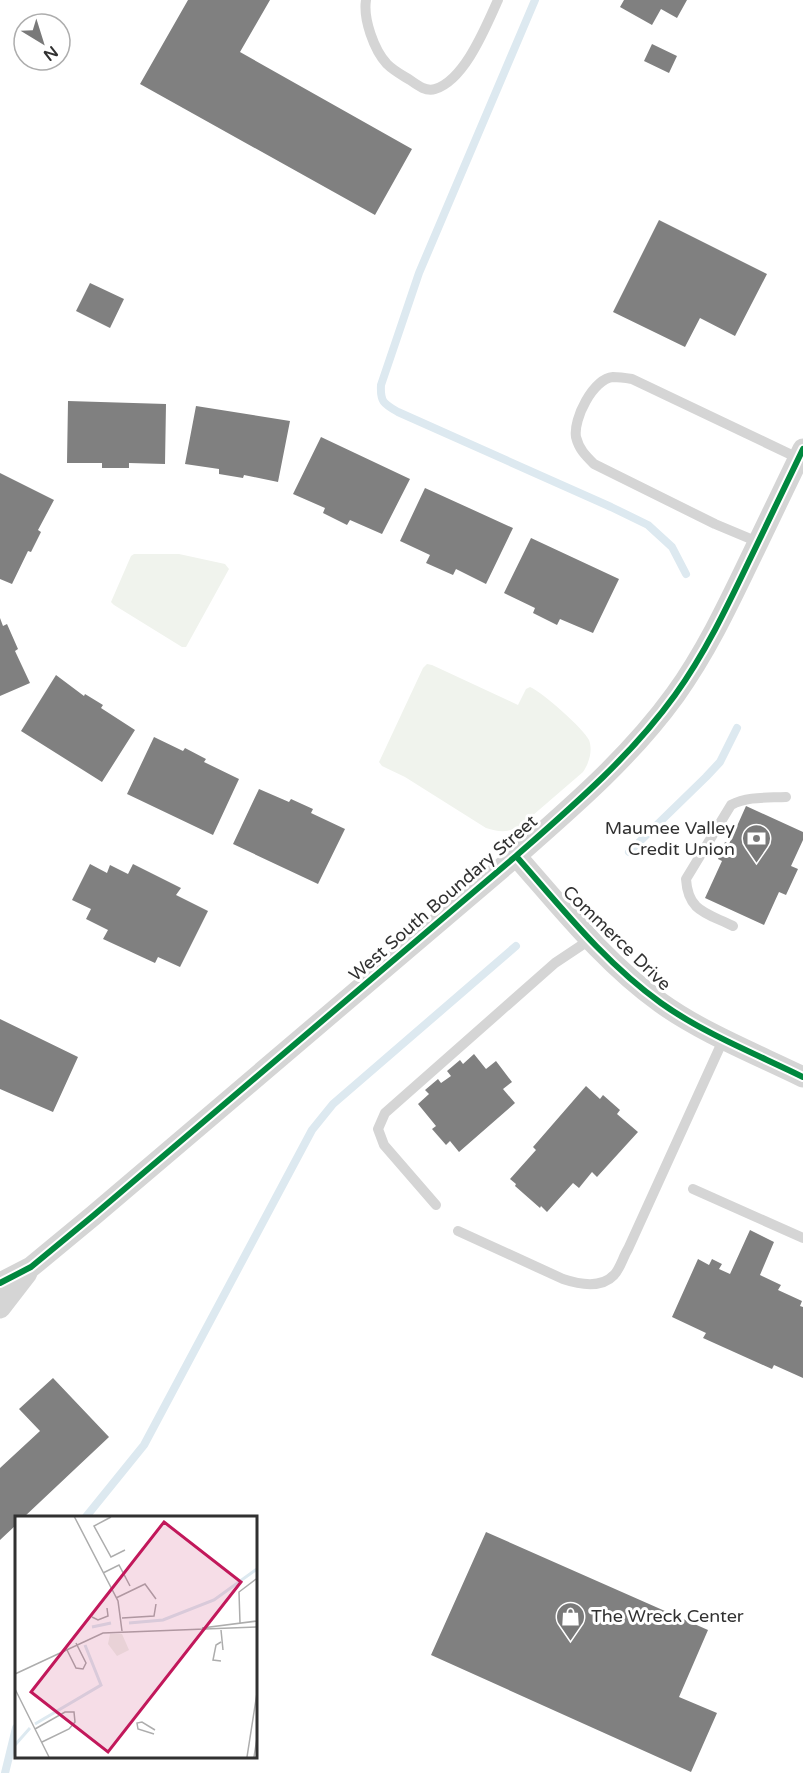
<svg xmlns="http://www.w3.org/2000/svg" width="803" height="1773" font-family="'Varela Round',sans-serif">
	<rect width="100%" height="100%" fill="#fff"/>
	<!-- green -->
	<path fill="#f0f3ed" d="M 134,554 L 179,554 L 225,564 L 229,569 L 186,647 L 182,647 L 114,605 L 111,602 L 131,556 Z
		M 427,664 L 432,665 L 518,705 L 526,689 L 530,687 C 542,692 584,729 589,740 C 593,751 589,763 583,772 L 525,822 C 511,833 501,833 486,828 L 405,777 L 382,766 L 379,762 L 380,760 L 423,668 Z"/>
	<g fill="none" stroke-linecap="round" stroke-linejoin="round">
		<!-- stream -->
		<path stroke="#dde9f0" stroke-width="8" d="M 535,0 L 419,273 L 381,385 C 380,402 384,404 398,412 L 611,507 L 648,525 L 672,547 L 686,574
			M 629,852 L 706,777 L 720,762 L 737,728
			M 85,1518 L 144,1445 L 312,1130 L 333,1104 L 516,946
			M 5,1773 L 16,1728"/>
	</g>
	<!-- building -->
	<path fill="#808080" d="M 188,0 L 270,0 L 240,52 L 412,149 L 375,215 L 140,84 Z
		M 624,0 L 687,0 L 677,18 L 661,9 L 652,25 L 620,7 Z
		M 652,44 L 677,56 L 669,73 L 644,61 Z
		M 659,220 L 767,274 L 735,336 L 700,318 L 685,347 L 613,312 Z
		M 90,283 L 124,299 L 110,328 L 76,311 Z
		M 68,401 L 166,404 L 165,464 L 129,463 L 129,468 L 102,468 L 102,463 L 67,463 Z
		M 196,406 L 290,421 L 278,482 L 244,475 L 243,478 L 219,474 L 219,469 L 185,464 Z
		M 321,437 L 410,479 L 382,534 L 350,520 L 347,525 L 323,513 L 325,508 L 293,494 Z
		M 0,473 L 54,500 L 38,530 L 41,532 L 31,552 L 28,551 L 12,584 L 0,579 Z
		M 425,488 L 513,528 L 486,584 L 456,569 L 453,575 L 426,563 L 430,555 L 400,541 Z
		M 531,538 L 619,579 L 593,633 L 560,619 L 557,625 L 533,613 L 535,608 L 504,593 Z
		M 0,618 L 3,626 L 7,624 L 18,649 L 15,651 L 30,683 L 0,696 Z
		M 56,675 L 84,696 L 85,694 L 103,705 L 101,708 L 135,730 L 102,782 L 21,731 Z
		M 154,737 L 183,751 L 185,748 L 206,759 L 204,762 L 239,779 L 213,835 L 127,794 Z
		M 259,789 L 289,802 L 291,799 L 313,809 L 311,813 L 345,829 L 318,884 L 233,844 Z
		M 746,806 L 803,832 L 803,840 L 791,866 L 798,869 L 786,895 L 779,892 L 764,925 L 705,898 L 722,861 L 718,859 L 725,842 L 729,844 Z
		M 90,864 L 107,873 L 110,865 L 128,874 L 133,864 L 181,888 L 176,895 L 208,911 L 180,967 L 158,957 L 155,963 L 103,939 L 108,930 L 86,919 L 91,909 L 72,900 Z
		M 0,1019 L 78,1057 L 53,1112 L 0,1089 Z
		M 474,1054 L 486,1069 L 496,1061 L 512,1082 L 503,1089 L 515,1103 L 459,1152 L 450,1141 L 446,1145 L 432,1129 L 436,1126 L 418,1104 L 429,1094 L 425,1090 L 438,1079 L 441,1083 L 451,1076 L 447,1071 L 460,1060 L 463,1064 Z
		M 586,1086 L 600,1099 L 603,1095 L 620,1110 L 617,1114 L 638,1132 L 597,1177 L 592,1172 L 579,1188 L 573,1183 L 547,1212 L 541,1206 L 540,1208 L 515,1186 L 516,1184 L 510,1179 L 536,1150 L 533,1147 Z
		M 750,1230 L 774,1242 L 760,1275 L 781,1285 L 778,1290 L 802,1301 L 800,1306 L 803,1307 L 803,1378 L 774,1365 L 772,1369 L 703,1338 L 706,1333 L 672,1317 L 698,1259 L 709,1265 L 712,1259 L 722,1264 L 719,1269 L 730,1274 Z
		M 53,1378 L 109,1437 L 23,1518 L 16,1518 L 16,1525 L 0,1540 L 0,1468 L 40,1431 L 19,1409 Z
		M 486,1532 L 708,1630 L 679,1697 L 717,1713 L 691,1772 L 431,1655 Z"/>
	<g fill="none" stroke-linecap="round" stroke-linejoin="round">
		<!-- service -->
		<path stroke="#d5d5d5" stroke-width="10" d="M 366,0 C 363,19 374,50 387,64 C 394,71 402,75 410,80 C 417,85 426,92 435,89 C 465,80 486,26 498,0
			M 758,542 L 715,524 L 594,464 C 585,455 579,449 576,437 C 573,419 593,379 613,377 C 619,377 626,378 632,379 L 798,458
			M 733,926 C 707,913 688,912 686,879 L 731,805 C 748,796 767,798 786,797
			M 693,1189 L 803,1238
			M 436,1205 L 384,1145 L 378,1129 L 385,1113 L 555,963 L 591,939
			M 458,1231 L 563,1279 C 578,1284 601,1289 614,1275 C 620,1269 623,1257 628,1249 L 724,1038"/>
		<!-- minor -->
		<path stroke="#d5d5d5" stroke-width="21" d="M 516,856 C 561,907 605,963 661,1003 C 703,1033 756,1054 803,1077
			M 0,1283 L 31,1267 L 94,1215 L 516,856 C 573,806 631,756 675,695 C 706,652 729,603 752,555 C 769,520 786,484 803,449
			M 0,1308 L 27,1273"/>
		<defs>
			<path id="cycleway" d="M 516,856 C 561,907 605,963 661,1003 C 703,1033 756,1054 803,1077
				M 0,1283 L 31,1267 L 94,1215 L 516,856 C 573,806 631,756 675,695 C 706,652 729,603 752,555 C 769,520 786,484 803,449"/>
		</defs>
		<!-- cycleway casing -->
		<use href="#cycleway" stroke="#fff" stroke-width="10"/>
		<!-- cycleway -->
		<use href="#cycleway" stroke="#00873e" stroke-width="6"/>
	</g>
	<!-- icons -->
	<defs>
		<symbol id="bank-pin" viewBox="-11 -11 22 30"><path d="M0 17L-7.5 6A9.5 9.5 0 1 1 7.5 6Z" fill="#797979" stroke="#fff"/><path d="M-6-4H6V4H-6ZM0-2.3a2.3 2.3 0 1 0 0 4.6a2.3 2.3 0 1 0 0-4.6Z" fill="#fff"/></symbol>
		<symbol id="shop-pin" viewBox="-11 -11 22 30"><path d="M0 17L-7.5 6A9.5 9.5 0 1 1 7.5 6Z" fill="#797979" stroke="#fff"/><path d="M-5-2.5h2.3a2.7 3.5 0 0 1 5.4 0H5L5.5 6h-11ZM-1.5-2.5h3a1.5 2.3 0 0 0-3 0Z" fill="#fff"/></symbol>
	</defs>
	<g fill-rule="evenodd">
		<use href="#bank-pin" x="740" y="822" width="33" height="45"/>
		<use href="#shop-pin" x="554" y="1600" width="33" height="45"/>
	</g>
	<g text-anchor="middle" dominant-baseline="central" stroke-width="6" stroke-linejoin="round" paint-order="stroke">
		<!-- poi labels -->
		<g font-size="18" fill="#313131" stroke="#fff" text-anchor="end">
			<text x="735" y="828">Maumee Valley<tspan x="735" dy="21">Credit Union</tspan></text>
			<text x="591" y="1616" text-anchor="start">The Wreck Center</text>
		</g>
		<!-- street labels -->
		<g font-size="18" fill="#313131" stroke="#fff">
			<text transform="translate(443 898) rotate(-41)">West South Boundary Street</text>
			<text transform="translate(617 938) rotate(44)">Commerce Drive</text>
		</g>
	</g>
	<!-- overview -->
	<g transform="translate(15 1516)">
		<rect width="242" height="242" fill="#fff"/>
		<path d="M 95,118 L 107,118 L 114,134 L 102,140 L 93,128 Z" fill="#f0f3ed"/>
		<path fill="none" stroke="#dde9f0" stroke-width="3" d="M 114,107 L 148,104 L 199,84 L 242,53M 77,111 L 96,107M 20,208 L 86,169 L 70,129M 0,229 L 15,212"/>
		<path fill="none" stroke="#adadad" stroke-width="1.5" d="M 59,0 L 103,85 L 107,115M 96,1 L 79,10 L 96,41 L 110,34M 88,57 L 104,49 L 115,70M 101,82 L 130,68 L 141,83M 77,101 L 83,104 L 93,100 L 92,92M 107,102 L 139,100 L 141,88M 225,107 L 224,76 L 241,63M 187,112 L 242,105M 206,114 L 208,134M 206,126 L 201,129 L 198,144 L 206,145M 51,132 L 61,152 L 68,153 L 71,147 L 61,127M 0,158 L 88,117 L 242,111M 0,173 L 34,241M 20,213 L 50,196 L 59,196 L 60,206 L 54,213 L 27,226M 139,218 L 123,213 L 122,207 L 127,206 L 140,214M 232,241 L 242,177M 239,241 L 242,222"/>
		<path fill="#c2185b" fill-opacity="0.15" stroke="#c2185b" stroke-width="3" d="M 149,6 L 226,66 L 93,236 L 16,176 Z"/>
		<rect width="242" height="242" fill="none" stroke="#313131" stroke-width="3"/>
	</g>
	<!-- north arrow -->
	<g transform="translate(42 42) rotate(142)"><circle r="28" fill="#ffffff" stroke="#adadad" stroke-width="1.5"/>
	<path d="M0-4.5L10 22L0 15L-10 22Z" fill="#797979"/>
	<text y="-9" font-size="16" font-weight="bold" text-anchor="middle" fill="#313131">N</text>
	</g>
</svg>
